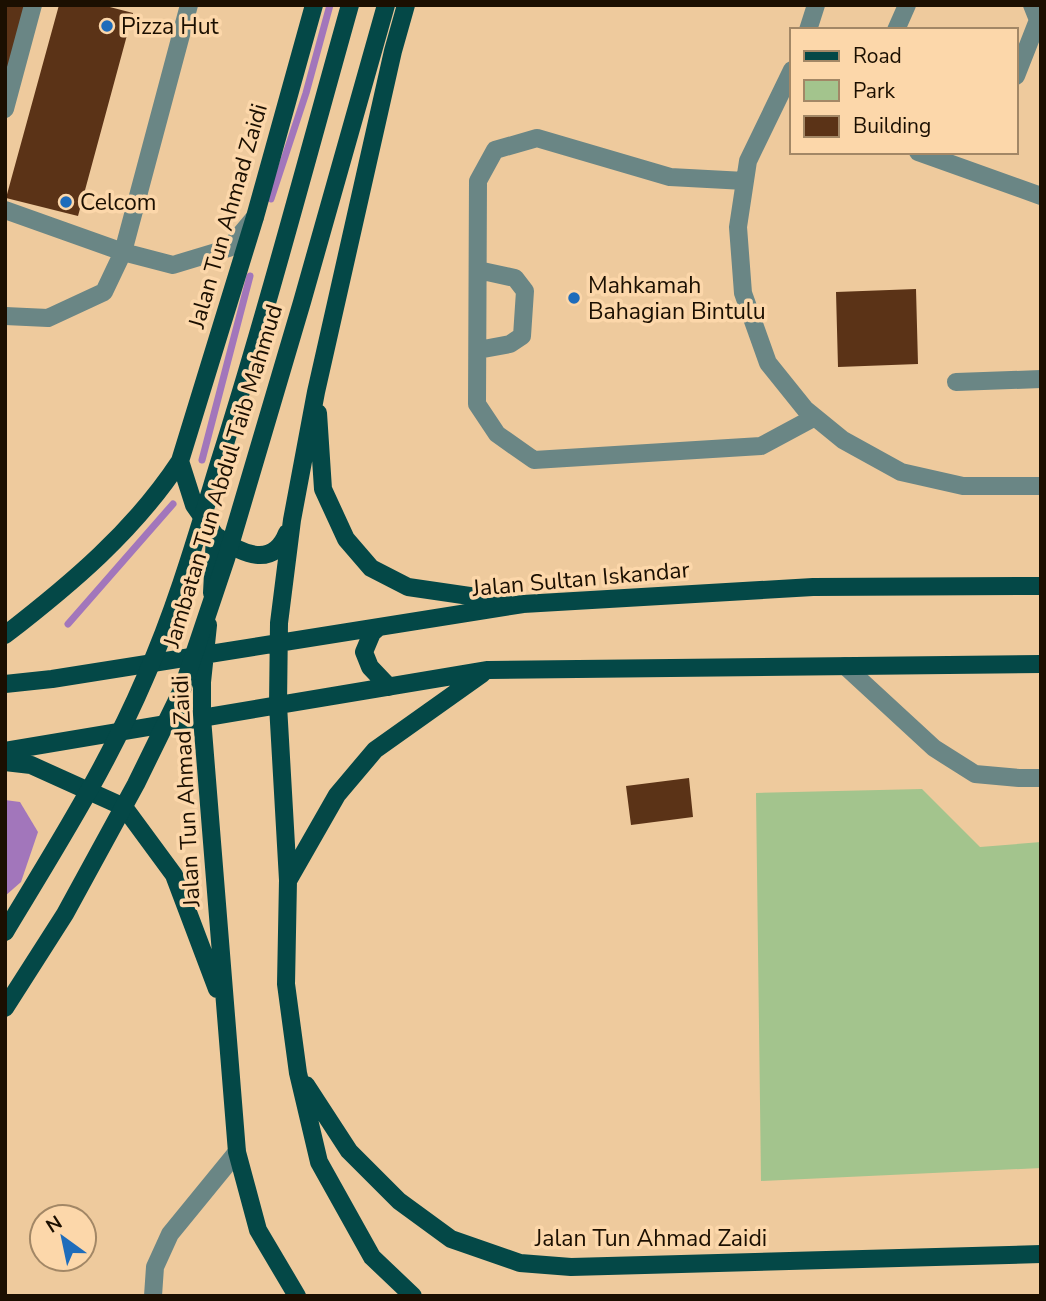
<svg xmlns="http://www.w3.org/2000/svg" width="1046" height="1301" font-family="'Nunito Sans',sans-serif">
	<rect width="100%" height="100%" fill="#eeca9d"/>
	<!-- green -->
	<path fill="#a3c48d" d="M 922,789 L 980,847 L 1041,842 L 1041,1168 L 761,1181 L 756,793 Z"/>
	<!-- water -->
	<path fill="#a276bb" d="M 5,800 L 20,802 L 38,832 L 21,882 L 5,896 Z"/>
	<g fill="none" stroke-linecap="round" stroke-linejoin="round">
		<!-- stream -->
		<path stroke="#a276bb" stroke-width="7" d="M 271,199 L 306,93 L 330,5
			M 202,460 L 250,276
			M 68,624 L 173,504"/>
	</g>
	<!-- building -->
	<path fill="#5b3317" d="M 5,5 L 26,5 L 5,76 Z
		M 59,5 L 102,5 L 133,13 L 78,216 L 6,198 Z
		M 916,289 L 918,364 L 838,367 L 836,292 Z
		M 689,778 L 693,817 L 631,825 L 626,786 Z"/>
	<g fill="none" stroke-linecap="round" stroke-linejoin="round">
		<!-- minor -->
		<path stroke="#6a8685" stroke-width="18" d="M 808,30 L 816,5
			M 896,30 L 907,5
			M 792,70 L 748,161 L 738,227 L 743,293 L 768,363 L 805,409 L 843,440 L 901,472 L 963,486 L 1041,486
			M 1016,76 L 1038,20 L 1032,5
			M 5,109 L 33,5
			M 918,152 L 1041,196
			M 745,181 L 670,177 L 537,138 L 495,150 L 478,181 L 477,404 L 497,434 L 534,460 L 761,446 L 815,417
			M 5,210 L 123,252 L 173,265 L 229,248 L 255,217
			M 5,316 L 48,318 L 104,292 L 123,252 L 189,5
			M 478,350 L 510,344 L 522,336 L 525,291 L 515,278 L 478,270
			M 956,382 L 1041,379
			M 845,666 L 934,748 L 975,774 L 1019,778 L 1041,778
			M 153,1296 L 155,1267 L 170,1234 L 237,1152"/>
		<!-- major -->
		<path stroke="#044847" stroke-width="18" d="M 406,5 L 393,51 L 316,392 L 292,520 L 279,623 L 278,705 L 288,880 L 286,984 L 298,1073 L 319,1162 L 372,1257 L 413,1296
			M 318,413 L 323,489 L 346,539 L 371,568 L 408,587 L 504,601
			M 218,537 C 242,554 273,569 287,533
			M 212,593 L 215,535 L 194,505 L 180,461 L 255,217 L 314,5
			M 208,625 L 202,682 L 202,718 L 237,1152 L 258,1230 L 297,1296
			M 379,627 L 372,633 L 364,652 L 370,667 L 389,687
			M 5,635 C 71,584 134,531 180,461
			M 5,684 L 52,679 L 523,604 L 813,587 L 1041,586
			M 5,751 L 488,670 L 1041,664
			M 5,762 L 31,765 L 124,807 L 174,875 L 217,989
			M 289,879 L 337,795 L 375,750 L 482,674
			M 306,1085 L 349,1151 L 399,1201 L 451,1239 L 520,1263 L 571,1267 L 1041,1254"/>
		<!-- major-bridge -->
		<path stroke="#044847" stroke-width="18" d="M 5,932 C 55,849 107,767 145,678 C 176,608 197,535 219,463 C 267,311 307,158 350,5
			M 5,1008 L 65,914 L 136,784 L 182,690 L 226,559 L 302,302 L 386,5"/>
	</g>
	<!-- markers -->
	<g fill="#1e6cbb" stroke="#fcd7aa" stroke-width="2.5">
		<circle cx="107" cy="26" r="7"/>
		<circle cx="66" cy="202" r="7"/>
		<circle cx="574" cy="298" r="7"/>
	</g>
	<g text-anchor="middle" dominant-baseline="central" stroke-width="7" stroke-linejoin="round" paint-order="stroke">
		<!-- poi labels -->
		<g font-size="23" fill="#1b0f01" stroke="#fcd7aa" text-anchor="start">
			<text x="121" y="26">Pizza Hut</text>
			<text x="80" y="202">Celcom</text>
			<text x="588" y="285">Mahkamah<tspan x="588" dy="26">Bahagian Bintulu</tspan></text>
		</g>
		<!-- street labels -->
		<g font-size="23" fill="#1b0f01" stroke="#fcd7aa">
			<text transform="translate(228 216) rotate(-74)">Jalan Tun Ahmad Zaidi</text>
			<text transform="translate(223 476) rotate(-73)">Jambatan Tun Abdul Taib Mahmud</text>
			<text transform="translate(581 579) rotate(-5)">Jalan Sultan Iskandar</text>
			<text transform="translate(186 791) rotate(-93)">Jalan Tun Ahmad Zaidi</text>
			<text x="651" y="1238">Jalan Tun Ahmad Zaidi</text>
		</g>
	</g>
	<!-- border -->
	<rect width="1046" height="1301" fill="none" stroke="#1b0f01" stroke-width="14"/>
	<!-- legend -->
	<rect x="790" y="28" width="228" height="126" fill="#fcd7aa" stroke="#a28766" stroke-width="2"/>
	<rect x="804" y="51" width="35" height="10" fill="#044847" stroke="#a28766" stroke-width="2"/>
	<text x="853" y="63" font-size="21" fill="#1b0f01">Road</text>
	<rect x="804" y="80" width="35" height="21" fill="#a3c48d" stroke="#a28766" stroke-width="2"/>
	<text x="853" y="98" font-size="21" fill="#1b0f01">Park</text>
	<rect x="804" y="116" width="35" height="21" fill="#5b3317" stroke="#a28766" stroke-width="2"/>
	<text x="853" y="133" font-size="21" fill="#1b0f01">Building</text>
	<!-- north arrow -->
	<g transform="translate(63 1238) rotate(327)"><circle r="33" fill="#fcd7aa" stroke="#a28766" stroke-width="2"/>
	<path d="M0-5L12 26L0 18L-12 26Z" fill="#1e6cbb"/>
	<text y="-10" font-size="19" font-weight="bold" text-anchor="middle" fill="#1b0f01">N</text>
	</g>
</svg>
